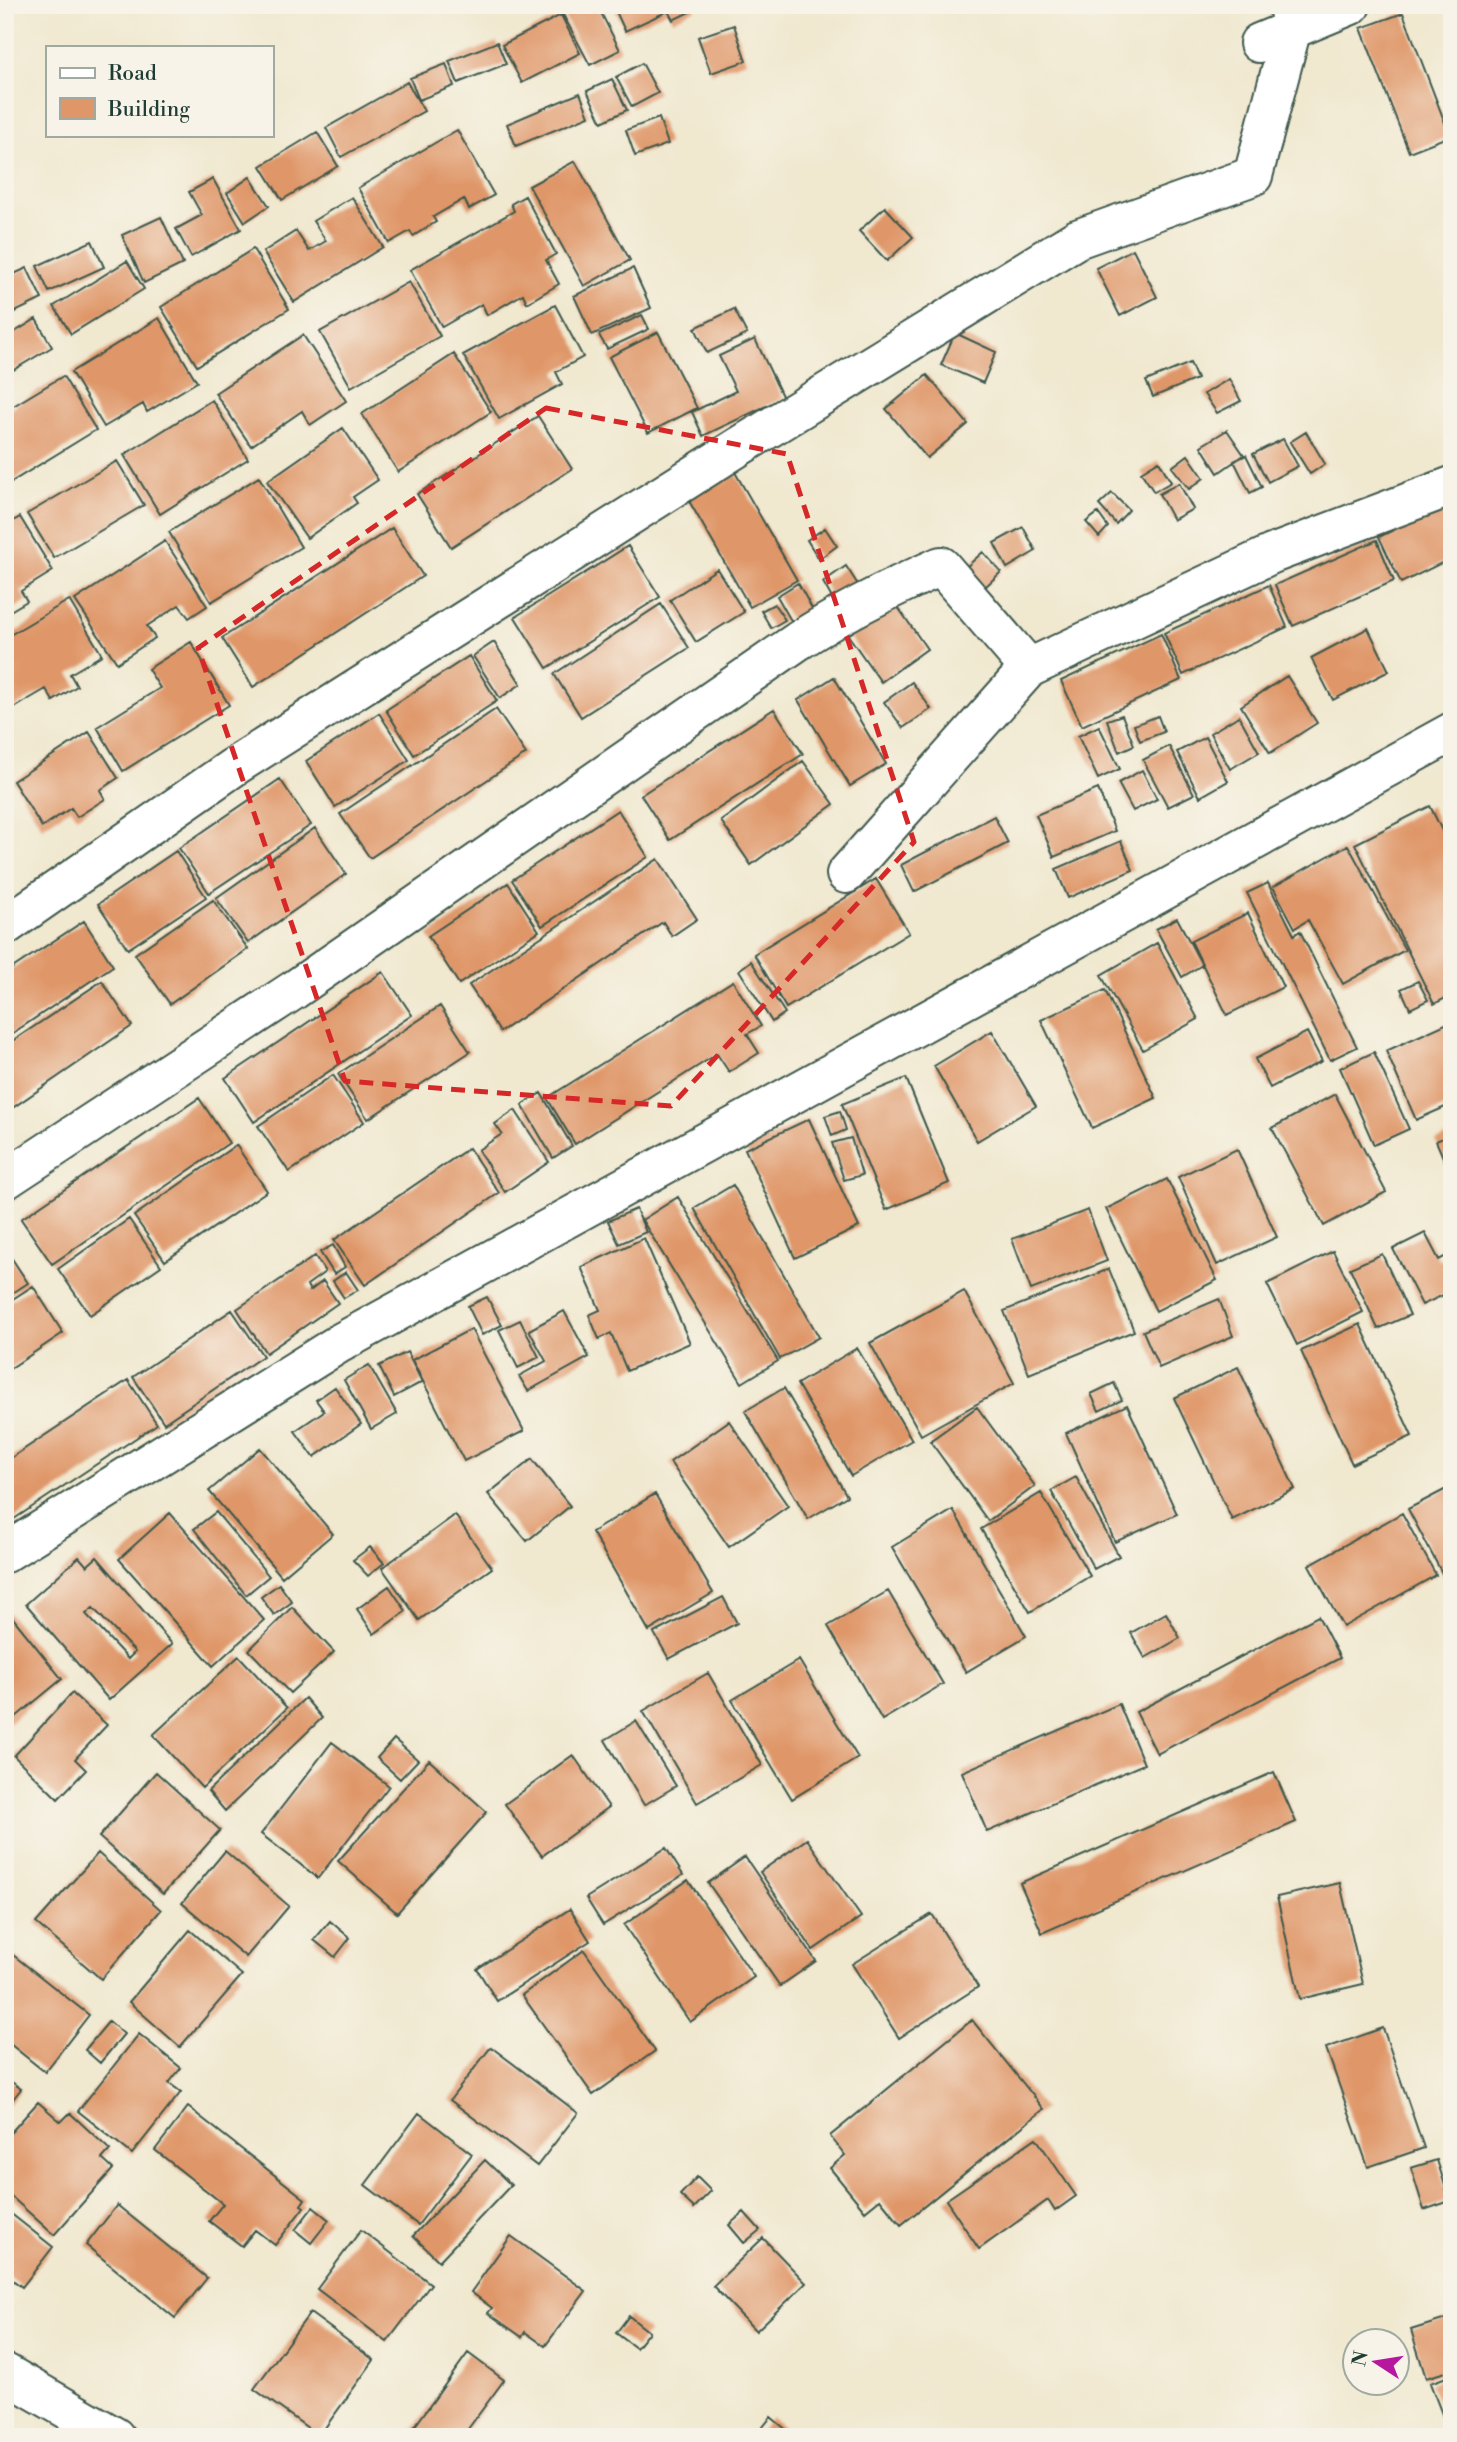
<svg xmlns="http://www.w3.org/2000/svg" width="1457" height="2442" font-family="'Libre Bodoni',serif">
	<rect width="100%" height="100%" fill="#f7f3e8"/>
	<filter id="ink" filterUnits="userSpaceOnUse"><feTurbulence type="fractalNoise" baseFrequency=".0143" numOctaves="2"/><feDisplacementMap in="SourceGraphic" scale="14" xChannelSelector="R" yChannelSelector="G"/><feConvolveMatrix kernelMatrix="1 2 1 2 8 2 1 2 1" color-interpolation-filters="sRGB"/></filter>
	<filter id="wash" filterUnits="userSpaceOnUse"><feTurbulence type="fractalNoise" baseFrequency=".00686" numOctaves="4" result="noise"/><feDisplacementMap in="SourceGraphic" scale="28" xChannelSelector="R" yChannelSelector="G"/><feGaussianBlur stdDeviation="1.57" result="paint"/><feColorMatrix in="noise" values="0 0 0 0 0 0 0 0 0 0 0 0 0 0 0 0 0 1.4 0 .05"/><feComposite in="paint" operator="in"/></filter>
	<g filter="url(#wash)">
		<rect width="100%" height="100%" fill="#f0e8cf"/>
		<g id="blocks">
			<!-- building -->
			<path fill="#df9668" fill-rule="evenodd" d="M 573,5 L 597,5 L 620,50 L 590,65 L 561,11 Z
				M 613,5 L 695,5 L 696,9 L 673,20 L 668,11 L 625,31 Z
				M 1403,13 L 1450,136 L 1409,152 L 1361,28 Z
				M 561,15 L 580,53 L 522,83 L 502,45 Z
				M 734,25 L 746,61 L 711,73 L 698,37 Z
				M 497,42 L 506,64 L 458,83 L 449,61 Z
				M 642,63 L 658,93 L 632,107 L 616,77 Z
				M 446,64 L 454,86 L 419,100 L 410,78 Z
				M 612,79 L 627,110 L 602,122 L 587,91 Z
				M 407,82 L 424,111 L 341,157 L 326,128 Z
				M 580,93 L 589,116 L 516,146 L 507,124 Z
				M 659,118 L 668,144 L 635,156 L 626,130 Z
				M 457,130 L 494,195 L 469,209 L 464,199 L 433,217 L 436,222 L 413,236 L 410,231 L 389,243 L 358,188 Z
				M 317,132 L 338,166 L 282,200 L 261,166 Z
				M 575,161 L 630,260 L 584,286 L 529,186 Z
				M 250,177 L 269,206 L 245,222 L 227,193 Z
				M 213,179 L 241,229 L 191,257 L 176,229 L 202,215 L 189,192 Z
				M 525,196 L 556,254 L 546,260 L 559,284 L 527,303 L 523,294 L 487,315 L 482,304 L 442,327 L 410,270 L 514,211 L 511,204 Z
				M 352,197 L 383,247 L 294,302 L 263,252 L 296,231 L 309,251 L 326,241 L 313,221 Z
				M 885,207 L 913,237 L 887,261 L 859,231 Z
				M 161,217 L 183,264 L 144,283 L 122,235 Z
				M 92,241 L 104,267 L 49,292 L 37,266 Z
				M 253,249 L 289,309 L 197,366 L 161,307 Z
				M 1133,249 L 1157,297 L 1120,316 L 1096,268 Z
				M 127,261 L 144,289 L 71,334 L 54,306 Z
				M 27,268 L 42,299 L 5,317 L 5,278 Z
				M 633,268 L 651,308 L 592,335 L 574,296 Z
				M 409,282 L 440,336 L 351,387 L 320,332 Z
				M 555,305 L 583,357 L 556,372 L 562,384 L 499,419 L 463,355 Z
				M 734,309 L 747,334 L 707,353 L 695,328 Z
				M 642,315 L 649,329 L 607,349 L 599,335 Z
				M 159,318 L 197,382 L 147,412 L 143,404 L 104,427 L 71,372 Z
				M 36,319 L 52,347 L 5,375 L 5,338 Z
				M 658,332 L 697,408 L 648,433 L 609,357 Z
				M 955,333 L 996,352 L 983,383 L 941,365 Z
				M 303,335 L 346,401 L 310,425 L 302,411 L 251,446 L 215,393 Z
				M 755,339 L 783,398 L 703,436 L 692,412 L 736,391 L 719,356 Z
				M 454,354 L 491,412 L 398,472 L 362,414 Z
				M 1190,363 L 1197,379 L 1153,397 L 1146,381 Z
				M 927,375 L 968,424 L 927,458 L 886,409 Z
				M 63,376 L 96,430 L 8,484 L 5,478 L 5,411 Z
				M 1229,379 L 1241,401 L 1217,413 L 1204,394 Z
				M 212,400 L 248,459 L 160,514 L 124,455 Z
				M 538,416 L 572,469 L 451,547 L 417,494 Z
				M 343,428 L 378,480 L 353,497 L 357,503 L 307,538 L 267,481 Z
				M 1227,430 L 1244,455 L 1218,473 L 1201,446 Z
				M 1306,432 L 1325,464 L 1310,474 L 1290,442 Z
				M 1283,439 L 1298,466 L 1268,482 L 1253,454 Z
				M 1188,455 L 1204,478 L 1189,489 L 1172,467 Z
				M 1246,455 L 1262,487 L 1250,493 L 1234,461 Z
				M 117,461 L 144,505 L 54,558 L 27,514 Z
				M 1159,461 L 1171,482 L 1154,492 L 1141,472 Z
				M 732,467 L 797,580 L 750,607 L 685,494 Z
				M 259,477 L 301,547 L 211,602 L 169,532 Z
				M 1179,483 L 1193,509 L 1173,520 L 1159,494 Z
				M 1112,493 L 1129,510 L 1116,524 L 1099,505 Z
				M 1452,501 L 1452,558 L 1401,583 L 1379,537 Z
				M 1098,513 L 1108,527 L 1099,537 L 1086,522 Z
				M 20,517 L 53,571 L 21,591 L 27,601 L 5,614 L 5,525 Z
				M 1023,527 L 1036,551 L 1007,568 L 994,543 Z
				M 392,528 L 423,576 L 253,687 L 222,638 Z
				M 825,528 L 837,546 L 819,559 L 807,540 Z
				M 1377,540 L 1394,581 L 1293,626 L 1275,585 Z
				M 165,541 L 207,606 L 189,618 L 179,605 L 147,626 L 155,638 L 117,663 L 75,600 Z
				M 628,546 L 660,597 L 547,668 L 515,617 Z
				M 983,552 L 1001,572 L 984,588 L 965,568 Z
				M 846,566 L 860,588 L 834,602 L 823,582 Z
				M 717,569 L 744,612 L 696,642 L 670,600 Z
				M 798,583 L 815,614 L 794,626 L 777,596 Z
				M 1269,585 L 1287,627 L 1183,675 L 1164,633 Z
				M 69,600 L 102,655 L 70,674 L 77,686 L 53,701 L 46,689 L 10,710 L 5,703 L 5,638 Z
				M 895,603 L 927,649 L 881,682 L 848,635 Z
				M 661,604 L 689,648 L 581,717 L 554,674 Z
				M 774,604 L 785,620 L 771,628 L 761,611 Z
				M 1368,628 L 1389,671 L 1333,700 L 1311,658 Z
				M 1161,634 L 1181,680 L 1082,726 L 1061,681 Z
				M 191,642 L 229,705 L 123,771 L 97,727 L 160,688 L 148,669 Z
				M 494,642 L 521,684 L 500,698 L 473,656 Z
				M 469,656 L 497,701 L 414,755 L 386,710 Z
				M 1287,676 L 1317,723 L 1270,753 L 1241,706 Z
				M 834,677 L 886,764 L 850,786 L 798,700 Z
				M 912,682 L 931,709 L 903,728 L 884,702 Z
				M 496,709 L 526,754 L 370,858 L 340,814 Z
				M 774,709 L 803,754 L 670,840 L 641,795 Z
				M 379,713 L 409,760 L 335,807 L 306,761 Z
				M 1122,715 L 1134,745 L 1119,752 L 1107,720 Z
				M 1158,716 L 1164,732 L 1140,741 L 1134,725 Z
				M 1239,716 L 1259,752 L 1230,769 L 1210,733 Z
				M 1099,726 L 1120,769 L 1098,779 L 1078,736 Z
				M 89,732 L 118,778 L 100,790 L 105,799 L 77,817 L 71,808 L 42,827 L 13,781 Z
				M 1205,737 L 1228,781 L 1200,797 L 1177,752 Z
				M 1169,746 L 1194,794 L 1168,807 L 1143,760 Z
				M 803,761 L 834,804 L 751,865 L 721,821 Z
				M 1142,770 L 1157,799 L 1133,811 L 1118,783 Z
				M 280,779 L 311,825 L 209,893 L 179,848 Z
				M 1098,789 L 1115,831 L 1054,857 L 1036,815 Z
				M 1430,806 L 1452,851 L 1452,995 L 1434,1004 L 1355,844 Z
				M 618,810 L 648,857 L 542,926 L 512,880 Z
				M 994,816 L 1008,843 L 914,892 L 901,865 Z
				M 315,828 L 346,874 L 248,943 L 216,898 Z
				M 1121,841 L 1133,870 L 1068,898 L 1056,869 Z
				M 1348,845 L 1405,950 L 1343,984 L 1308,920 L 1295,928 L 1273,887 Z
				M 176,851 L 206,897 L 128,949 L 98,904 Z
				M 658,859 L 697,919 L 672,936 L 663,922 L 500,1032 L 469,985 Z
				M 876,879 L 909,933 L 786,1008 L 754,954 Z
				M 508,883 L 539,931 L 459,984 L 428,936 Z
				M 1268,883 L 1294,935 L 1300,931 L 1357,1047 L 1330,1060 L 1247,893 Z
				M 213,900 L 248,949 L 170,1004 L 135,954 Z
				M 1248,913 L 1283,987 L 1227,1015 L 1191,941 Z
				M 1177,918 L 1202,965 L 1182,977 L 1156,929 Z
				M 84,921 L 113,966 L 7,1037 L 5,1034 L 5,973 Z
				M 1157,943 L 1198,1019 L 1143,1050 L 1101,975 Z
				M 751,961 L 785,1013 L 772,1022 L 739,970 Z
				M 383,972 L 412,1015 L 254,1122 L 225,1078 Z
				M 102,981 L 132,1026 L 5,1113 L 5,1046 Z
				M 733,981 L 761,1026 L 747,1034 L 759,1053 L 729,1072 L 717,1054 L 575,1144 L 547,1098 Z
				M 1418,981 L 1428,1000 L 1410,1009 L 1401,989 Z
				M 1105,990 L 1156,1098 L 1092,1128 L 1041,1020 Z
				M 440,1006 L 470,1052 L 368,1119 L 338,1074 Z
				M 1452,1021 L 1452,1104 L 1416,1120 L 1386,1051 Z
				M 992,1031 L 1036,1106 L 977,1141 L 934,1066 Z
				M 1307,1032 L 1322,1061 L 1270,1088 L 1255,1059 Z
				M 1374,1052 L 1409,1129 L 1374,1145 L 1340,1068 Z
				M 333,1075 L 364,1122 L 289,1172 L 258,1126 Z
				M 906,1078 L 949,1183 L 886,1210 L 842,1104 Z
				M 541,1093 L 572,1146 L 553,1158 L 522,1105 Z
				M 1335,1094 L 1386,1192 L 1324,1226 L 1272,1128 Z
				M 199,1098 L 229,1143 L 52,1264 L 21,1219 Z
				M 515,1110 L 549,1162 L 505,1192 L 478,1150 L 502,1134 L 495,1124 Z
				M 840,1111 L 846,1130 L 832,1136 L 825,1116 Z
				M 809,1119 L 859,1227 L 795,1258 L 745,1149 Z
				M 1452,1134 L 1452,1178 L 1436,1141 Z
				M 851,1138 L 862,1175 L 844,1180 L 832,1143 Z
				M 236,1145 L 267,1191 L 165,1261 L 134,1216 Z
				M 469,1148 L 499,1193 L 365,1285 L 334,1240 Z
				M 1237,1149 L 1277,1237 L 1217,1265 L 1178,1177 Z
				M 1167,1179 L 1217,1280 L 1156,1311 L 1106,1209 Z
				M 733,1185 L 819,1337 L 780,1359 L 694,1208 Z
				M 678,1197 L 778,1361 L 742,1383 L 642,1220 Z
				M 636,1209 L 646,1232 L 619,1244 L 608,1221 Z
				M 1088,1210 L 1107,1261 L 1031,1290 L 1012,1239 Z
				M 129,1219 L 161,1266 L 90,1315 L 58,1269 Z
				M 1425,1233 L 1439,1260 L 1452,1253 L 1452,1291 L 1422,1305 L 1393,1249 Z
				M 644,1238 L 690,1343 L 627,1371 L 611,1333 L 599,1339 L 589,1315 L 600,1310 L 581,1267 Z
				M 333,1245 L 345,1267 L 334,1274 L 320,1252 Z
				M 5,1248 L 28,1283 L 5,1298 Z
				M 1333,1251 L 1363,1312 L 1297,1345 L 1267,1284 Z
				M 1382,1254 L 1410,1315 L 1378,1329 L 1350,1268 Z
				M 315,1256 L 325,1272 L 307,1285 L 310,1291 L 323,1281 L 338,1303 L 266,1353 L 237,1309 Z
				M 1109,1269 L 1134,1331 L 1029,1374 L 1004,1311 Z
				M 346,1272 L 358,1290 L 344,1298 L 333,1281 Z
				M 33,1286 L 63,1333 L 5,1372 L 5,1304 Z
				M 964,1291 L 1014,1383 L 921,1435 L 870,1343 Z
				M 487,1297 L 502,1325 L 482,1335 L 468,1306 Z
				M 1219,1299 L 1233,1336 L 1159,1368 L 1143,1331 Z
				M 232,1310 L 263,1356 L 164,1423 L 133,1377 Z
				M 564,1311 L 589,1357 L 528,1391 L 519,1376 L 546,1361 L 529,1330 Z
				M 520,1320 L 539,1357 L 518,1368 L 499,1330 Z
				M 1360,1324 L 1412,1436 L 1352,1464 L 1301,1351 Z
				M 471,1329 L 524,1431 L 464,1461 L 412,1360 Z
				M 857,1348 L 912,1440 L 851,1476 L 797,1384 Z
				M 407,1352 L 422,1382 L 394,1397 L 379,1366 Z
				M 369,1365 L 397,1414 L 371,1429 L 344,1380 Z
				M 1238,1367 L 1295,1489 L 1232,1520 L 1174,1398 Z
				M 128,1380 L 157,1424 L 5,1525 L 5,1462 Z
				M 1114,1383 L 1122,1400 L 1099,1411 L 1091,1394 Z
				M 335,1387 L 361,1424 L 314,1457 L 295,1431 L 324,1411 L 316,1400 Z
				M 784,1388 L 847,1496 L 808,1519 L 745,1411 Z
				M 1127,1405 L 1177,1514 L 1115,1542 L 1066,1433 Z
				M 977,1407 L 1035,1486 L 988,1521 L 930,1441 Z
				M 729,1421 L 788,1506 L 729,1547 L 670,1462 Z
				M 260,1448 L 333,1534 L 282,1577 L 209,1491 Z
				M 532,1459 L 570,1506 L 527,1541 L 488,1494 Z
				M 1076,1477 L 1119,1556 L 1094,1569 L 1051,1491 Z
				M 1452,1486 L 1452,1592 L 1408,1509 Z
				M 1041,1493 L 1090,1576 L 1030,1612 L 981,1529 Z
				M 655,1494 L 713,1593 L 649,1631 L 592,1532 Z
				M 953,1510 L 1026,1636 L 966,1672 L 892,1547 Z
				M 216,1512 L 269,1576 L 246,1595 L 194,1529 Z
				M 170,1513 L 264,1620 L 213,1666 L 119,1559 Z
				M 1402,1513 L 1436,1575 L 1343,1627 L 1309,1565 Z
				M 455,1515 L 492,1568 L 419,1620 L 382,1568 Z
				M 370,1547 L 384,1563 L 368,1576 L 353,1560 Z
				M 79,1557 L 87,1566 L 97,1557 L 172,1644 L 109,1700 L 26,1604 ZM 93,1608 L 135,1652 L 128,1659 L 86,1614 Z
				M 279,1584 L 292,1602 L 274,1615 L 261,1597 Z
				M 389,1586 L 406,1611 L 374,1634 L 357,1609 Z
				M 888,1591 L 943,1684 L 882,1720 L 828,1626 Z
				M 723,1597 L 737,1623 L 669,1659 L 654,1633 Z
				M 292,1607 L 334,1652 L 290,1693 L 249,1650 Z
				M 5,1608 L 62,1679 L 5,1726 Z
				M 1166,1613 L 1180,1638 L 1145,1658 L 1131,1633 Z
				M 1318,1616 L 1340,1658 L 1157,1754 L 1136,1712 Z
				M 239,1656 L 287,1708 L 202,1788 L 153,1735 Z
				M 799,1660 L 858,1758 L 792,1799 L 732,1700 Z
				M 708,1673 L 762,1765 L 697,1803 L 643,1711 Z
				M 72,1693 L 107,1725 L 75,1759 L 86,1770 L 58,1799 L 14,1756 Z
				M 305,1698 L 322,1718 L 225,1811 L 208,1791 Z
				M 1119,1704 L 1144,1764 L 987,1832 L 962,1772 Z
				M 636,1721 L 676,1786 L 644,1805 L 605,1740 Z
				M 394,1739 L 418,1760 L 400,1779 L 377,1758 Z
				M 332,1742 L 389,1786 L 318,1878 L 261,1834 Z
				M 573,1755 L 609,1807 L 542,1856 L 505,1804 Z
				M 429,1760 L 487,1812 L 397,1913 L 338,1861 Z
				M 156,1772 L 220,1830 L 163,1894 L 99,1837 Z
				M 1274,1772 L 1296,1822 L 1042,1933 L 1020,1883 Z
				M 807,1839 L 861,1917 L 813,1950 L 760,1872 Z
				M 666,1848 L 683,1875 L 603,1925 L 586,1898 Z
				M 225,1851 L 289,1906 L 246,1957 L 182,1903 Z
				M 98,1853 L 161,1910 L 101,1979 L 36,1923 Z
				M 745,1857 L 816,1961 L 780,1986 L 708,1883 Z
				M 688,1880 L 754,1977 L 690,2022 L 624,1925 Z
				M 1340,1883 L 1363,1984 L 1300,1999 L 1277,1897 Z
				M 570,1909 L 590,1941 L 497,2001 L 477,1969 Z
				M 932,1914 L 978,1987 L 899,2038 L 852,1964 Z
				M 330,1921 L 350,1938 L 335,1957 L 314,1940 Z
				M 190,1930 L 242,1975 L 180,2047 L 129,2002 Z
				M 584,1950 L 655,2051 L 593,2095 L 522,1995 Z
				M 13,1955 L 89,2015 L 45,2072 L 5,2040 L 5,1965 Z
				M 972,2020 L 1044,2109 L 901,2225 L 880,2199 L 865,2211 L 830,2168 L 845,2155 L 830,2136 Z
				M 109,2021 L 124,2034 L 100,2063 L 85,2050 Z
				M 1383,2028 L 1424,2148 L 1368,2167 L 1326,2048 Z
				M 139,2034 L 181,2068 L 169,2083 L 181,2092 L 132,2154 L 78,2111 Z
				M 491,2047 L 578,2113 L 537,2166 L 450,2100 Z
				M 5,2077 L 21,2089 L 5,2109 Z
				M 38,2102 L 61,2122 L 70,2113 L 110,2150 L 102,2159 L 113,2169 L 54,2235 L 5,2191 L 5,2139 Z
				M 188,2107 L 305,2199 L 301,2205 L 304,2207 L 275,2245 L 255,2230 L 242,2246 L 209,2221 L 223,2204 L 155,2150 Z
				M 419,2113 L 472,2154 L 418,2225 L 365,2185 Z
				M 1036,2138 L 1076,2196 L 1055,2211 L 1048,2200 L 979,2249 L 946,2200 Z
				M 485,2160 L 511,2185 L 439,2261 L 413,2236 Z
				M 1437,2160 L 1450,2201 L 1424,2210 L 1411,2168 Z
				M 697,2177 L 711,2191 L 694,2208 L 680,2195 Z
				M 117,2205 L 207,2278 L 175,2318 L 86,2245 Z
				M 313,2207 L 329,2220 L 311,2243 L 295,2230 Z
				M 5,2209 L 53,2247 L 22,2287 L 5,2274 Z
				M 744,2212 L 760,2230 L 744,2243 L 729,2225 Z
				M 361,2230 L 431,2284 L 387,2342 L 317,2289 Z
				M 511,2236 L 586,2291 L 545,2346 L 525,2332 L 522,2337 L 488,2313 L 492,2308 L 471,2292 Z
				M 763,2238 L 806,2283 L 756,2331 L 713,2286 Z
				M 310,2313 L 374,2360 L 319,2436 L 254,2389 Z
				M 629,2316 L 649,2332 L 636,2348 L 616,2333 Z
				M 1452,2317 L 1452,2370 L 1426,2378 L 1411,2330 Z
				M 468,2353 L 504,2380 L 462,2437 L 407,2437 Z
				M 1452,2375 L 1452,2419 L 1445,2422 L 1430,2383 Z
				M 771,2417 L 795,2437 L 755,2437 Z"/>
		</g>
	</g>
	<g filter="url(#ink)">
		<use href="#blocks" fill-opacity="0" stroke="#3e574b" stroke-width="2"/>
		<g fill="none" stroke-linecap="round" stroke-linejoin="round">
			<defs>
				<path id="minor" d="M 1259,43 L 1351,5
					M 846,874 L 1029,668 L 1272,554 L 1452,486
					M 5,926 L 238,764 L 740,446 L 1077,239 L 1253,176 L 1292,28 L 1288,5
					M 5,1180 L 294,990 L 798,641 C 844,611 891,588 941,566 L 1029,668
					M 5,1553 L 340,1343 L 1452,732"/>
				<path id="highway" d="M 5,2373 L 115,2437"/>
			</defs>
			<!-- minor casing -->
			<use href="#minor" stroke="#3e574b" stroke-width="42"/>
			<!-- highway casing -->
			<use href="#highway" stroke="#3e574b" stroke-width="42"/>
			<!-- minor -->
			<use href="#minor" stroke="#fff" stroke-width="38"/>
			<!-- highway -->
			<use href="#highway" stroke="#fff" stroke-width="38"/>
		</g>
	</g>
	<!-- marked area -->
	<path fill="none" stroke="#d62828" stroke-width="5" stroke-dasharray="14 9" stroke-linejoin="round" d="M 546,408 L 787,454 L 914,842 L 671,1106 L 345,1081 L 198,648 Z"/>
	<!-- margin -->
	<rect width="1457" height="2442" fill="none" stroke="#f7f3e8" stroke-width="28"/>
	<!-- legend -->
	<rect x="46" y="46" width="228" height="91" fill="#f7f3e8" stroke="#a1aaa0" stroke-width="2"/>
	<rect x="60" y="68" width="35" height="10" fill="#ffffff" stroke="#a1aaa0" stroke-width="2"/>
	<text x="108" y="80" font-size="21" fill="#1f3d34">Road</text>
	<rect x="60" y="98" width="35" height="21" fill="#df9668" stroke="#a1aaa0" stroke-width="2"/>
	<text x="108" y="116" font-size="21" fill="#1f3d34">Building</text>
	<!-- north arrow -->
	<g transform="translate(1376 2362) rotate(282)"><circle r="33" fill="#f7f3e8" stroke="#a1aaa0" stroke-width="2"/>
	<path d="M0-5L12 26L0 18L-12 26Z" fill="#b5179e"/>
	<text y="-10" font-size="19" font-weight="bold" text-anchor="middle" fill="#1f3d34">N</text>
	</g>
</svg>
